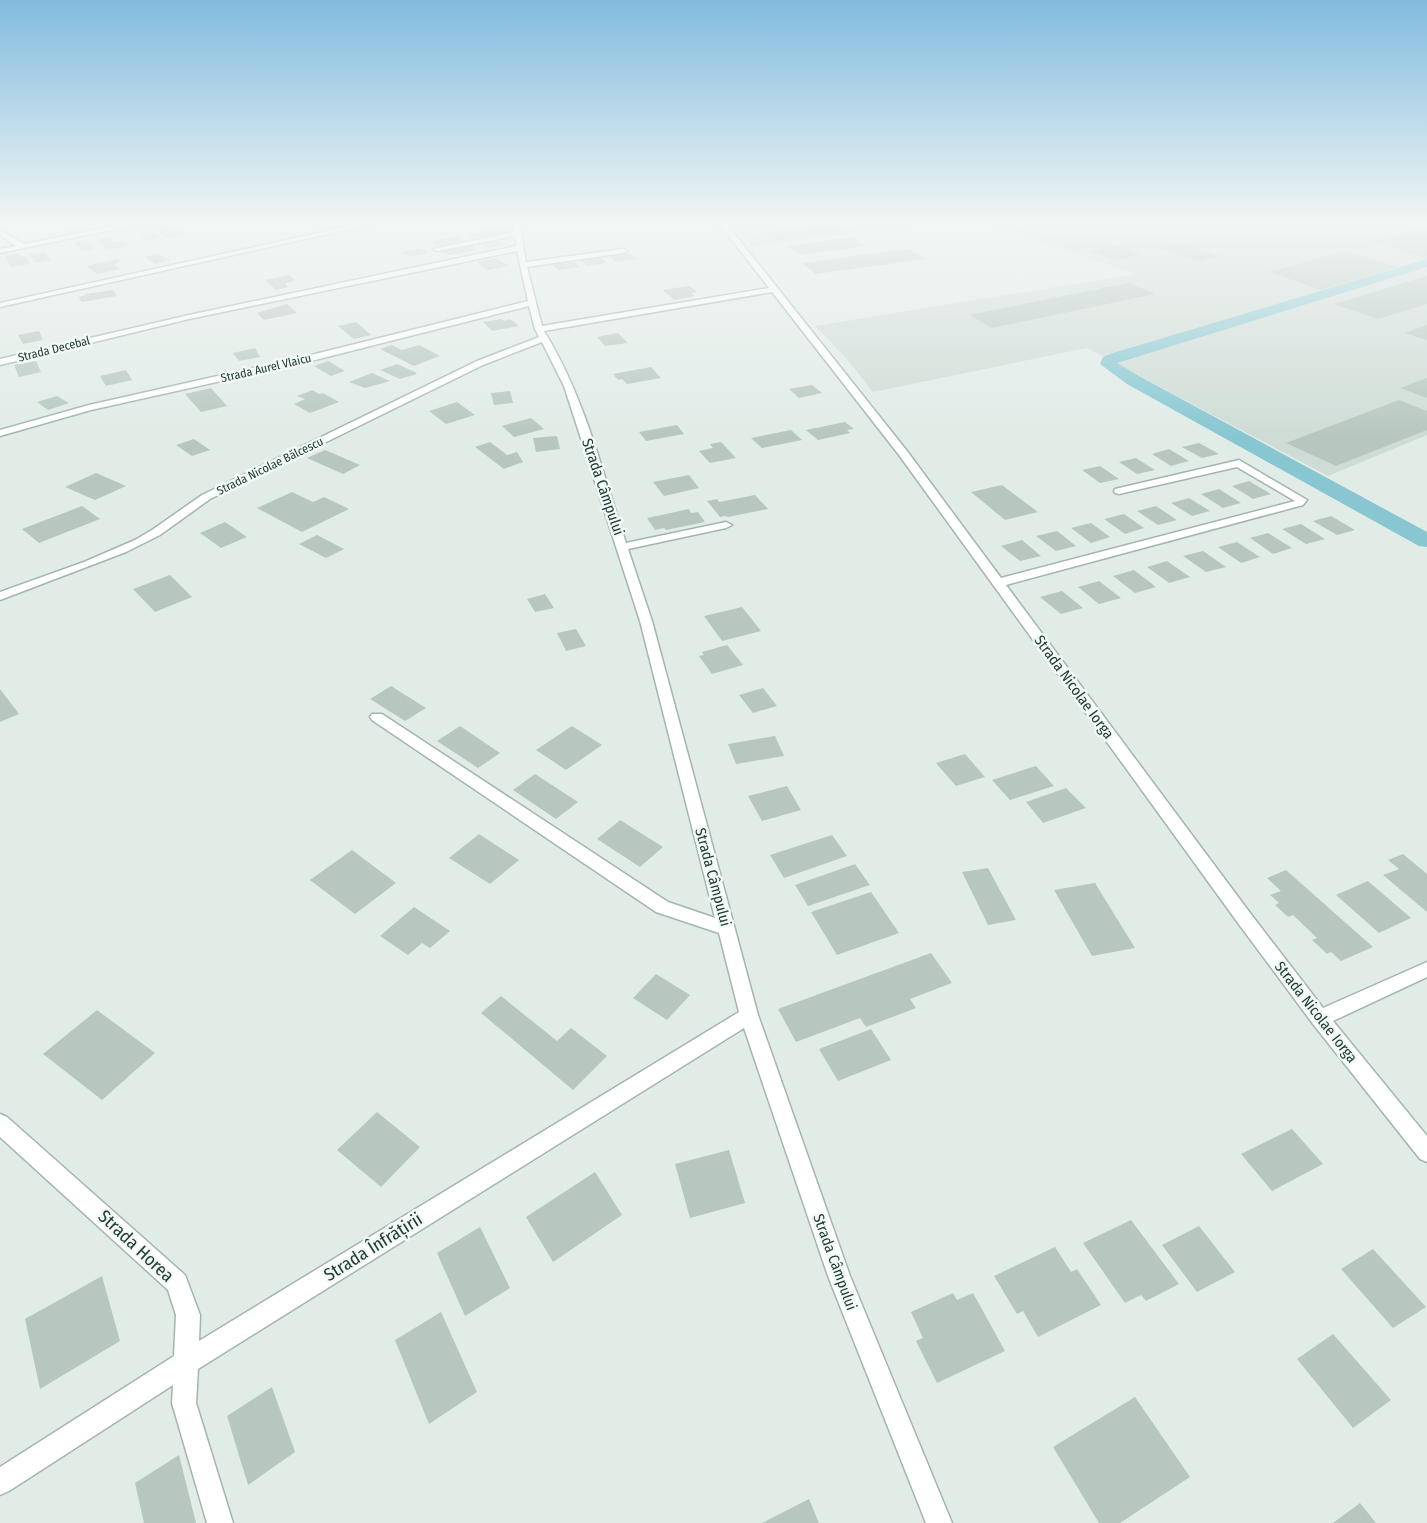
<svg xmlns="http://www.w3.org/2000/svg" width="1427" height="1523" font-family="'Fira Sans Condensed',sans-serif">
	<rect width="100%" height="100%" fill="#e1ece7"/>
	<!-- built -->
	<path fill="#cfdcd6" d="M 732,222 L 930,222 L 752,247 Z
		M 983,222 L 1427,222 L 1427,435 L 1328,476 L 1087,348 L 873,392 L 846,358 L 815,326 L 1136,274 Z"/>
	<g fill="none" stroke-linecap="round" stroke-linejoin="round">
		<!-- canal -->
		<path fill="#88c7d2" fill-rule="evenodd" d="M 1427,259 L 1427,267 L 1117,363 L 1139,376 L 1427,532 L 1427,547 L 1419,546 L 1127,384 L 1100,364 L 1103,357 L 1113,353 Z"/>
	</g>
	<!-- building -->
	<path fill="#b7c7c0" d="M 164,222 L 169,226 L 173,225 L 186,234 L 167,238 L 149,225 Z
		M 749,222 L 803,222 L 803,224 L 759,229 Z
		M 839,222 L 852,230 L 774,240 L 763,233 Z
		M 85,224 L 90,229 L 69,233 L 64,228 Z
		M 1427,227 L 1427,259 L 1372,242 Z
		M 496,229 L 502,233 L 474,238 L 468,234 Z
		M 154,231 L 162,238 L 148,241 L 140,234 Z
		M 457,236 L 463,241 L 436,246 L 430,241 Z
		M 853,237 L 866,246 L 799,255 L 787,246 Z
		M 109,238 L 114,242 L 123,241 L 128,246 L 107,250 L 98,240 Z
		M 86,240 L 94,249 L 82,251 L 74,242 Z
		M 500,241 L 506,245 L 488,248 L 482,244 Z
		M 1177,242 L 1219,256 L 1200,262 L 1158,248 Z
		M 471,245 L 478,250 L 449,255 L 442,251 Z
		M 1115,245 L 1141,254 L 1117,261 L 1090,251 Z
		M 421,248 L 429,253 L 410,257 L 402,252 Z
		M 909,249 L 925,259 L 816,274 L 802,263 Z
		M 1345,251 L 1398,267 L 1321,290 L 1269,272 Z
		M 45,252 L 51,260 L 35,263 L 29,254 Z
		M 19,253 L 21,257 L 26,256 L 30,264 L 11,267 L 5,256 Z
		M 629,253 L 637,259 L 616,262 L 609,256 Z
		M 158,254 L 170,260 L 156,264 L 144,257 Z
		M 600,257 L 607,263 L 587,266 L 580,260 Z
		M 496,258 L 509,266 L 487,270 L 477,262 Z
		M 117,259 L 122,262 L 114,264 L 120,269 L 97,274 L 86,266 Z
		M 573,261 L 580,267 L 559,270 L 552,264 Z
		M 289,275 L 295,280 L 285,284 L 288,287 L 276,290 L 265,280 Z
		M 1427,276 L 1427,304 L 1378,319 L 1334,304 Z
		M 1129,283 L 1155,294 L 992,328 L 969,315 Z
		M 689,286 L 697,292 L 691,293 L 695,296 L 674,300 L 663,290 Z
		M 113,290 L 117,296 L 82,302 L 78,297 L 86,295 L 85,294 Z
		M 287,304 L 297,313 L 264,320 L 257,313 Z
		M 501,319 L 504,321 L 510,319 L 519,326 L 492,331 L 483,322 Z
		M 356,322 L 371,335 L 354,339 L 338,326 Z
		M 1427,325 L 1427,340 L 1405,333 Z
		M 39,331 L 43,340 L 23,344 L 18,335 Z
		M 618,333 L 628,343 L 605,346 L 597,337 Z
		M 392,345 L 402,350 L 419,345 L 440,356 L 414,366 L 380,349 Z
		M 255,348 L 260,357 L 239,361 L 233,353 Z
		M 36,361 L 41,372 L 19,377 L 14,365 Z
		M 328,361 L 345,371 L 331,376 L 314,366 Z
		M 397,364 L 417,373 L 415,373 L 417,374 L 400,379 L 380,370 Z
		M 651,367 L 661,378 L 627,384 L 622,379 L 618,380 L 613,374 Z
		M 126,370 L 132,380 L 106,386 L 100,376 Z
		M 372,373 L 390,381 L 365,388 L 349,382 Z
		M 1427,378 L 1427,398 L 1400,388 Z
		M 812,385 L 822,393 L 799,398 L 789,389 Z
		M 211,388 L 227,406 L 201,412 L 185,394 Z
		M 312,390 L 319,394 L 323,393 L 339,402 L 310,413 L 294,404 L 305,399 L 297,396 Z
		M 510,391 L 513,403 L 494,405 L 491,393 Z
		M 57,396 L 69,403 L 48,410 L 37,402 Z
		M 1399,400 L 1427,411 L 1427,430 L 1336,466 L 1286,443 Z
		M 457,402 L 475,415 L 446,424 L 429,411 Z
		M 531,418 L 544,429 L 514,437 L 502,426 Z
		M 845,422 L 854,429 L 847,430 L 850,433 L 818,440 L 806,430 Z
		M 677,425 L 684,434 L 646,441 L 639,432 Z
		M 791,430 L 802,440 L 762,448 L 751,438 Z
		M 557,436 L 560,449 L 536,452 L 533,438 Z
		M 194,439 L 210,450 L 192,456 L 176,445 Z
		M 490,442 L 507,455 L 517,452 L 523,462 L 504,469 L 475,447 Z
		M 721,442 L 736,458 L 710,463 L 699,451 L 713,448 L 710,444 Z
		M 1199,443 L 1219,454 L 1202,458 L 1182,447 Z
		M 1169,449 L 1189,461 L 1171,466 L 1152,454 Z
		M 325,450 L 360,465 L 343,474 L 307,458 Z
		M 1136,458 L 1155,470 L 1137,474 L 1119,462 Z
		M 1100,466 L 1119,479 L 1100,483 L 1082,470 Z
		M 96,473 L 126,486 L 95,500 L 65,487 Z
		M 689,475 L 699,488 L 664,496 L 653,482 Z
		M 1249,481 L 1271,494 L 1253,499 L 1232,486 Z
		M 1002,485 L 1038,512 L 1005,520 L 971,492 Z
		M 1219,489 L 1241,503 L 1223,508 L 1201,494 Z
		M 292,492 L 313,502 L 324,497 L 349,509 L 302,532 L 257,508 Z
		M 755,495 L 768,509 L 728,517 L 725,516 L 720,517 L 707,501 L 717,499 L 719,502 Z
		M 1189,498 L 1210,511 L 1192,516 L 1171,503 Z
		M 82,506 L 100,519 L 39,543 L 22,529 Z
		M 1156,506 L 1177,520 L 1158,525 L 1137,511 Z
		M 689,509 L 691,513 L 698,512 L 705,522 L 666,530 L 664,528 L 655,530 L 647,518 Z
		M 1124,514 L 1144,528 L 1125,534 L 1104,519 Z
		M 1331,516 L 1355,530 L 1337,535 L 1313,521 Z
		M 225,522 L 247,537 L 221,548 L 200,533 Z
		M 1091,523 L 1110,537 L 1091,543 L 1071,528 Z
		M 1301,524 L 1325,539 L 1306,544 L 1282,529 Z
		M 1057,531 L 1076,546 L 1056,551 L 1036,536 Z
		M 1268,533 L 1292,548 L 1273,554 L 1250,538 Z
		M 317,535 L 344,549 L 326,558 L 299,544 Z
		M 1022,540 L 1041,556 L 1020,561 L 1001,546 Z
		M 1237,542 L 1260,557 L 1241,563 L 1218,547 Z
		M 1203,551 L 1226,567 L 1206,572 L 1183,556 Z
		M 1167,561 L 1190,577 L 1169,583 L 1147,567 Z
		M 1134,570 L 1156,587 L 1135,593 L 1113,576 Z
		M 170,575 L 192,597 L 155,612 L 133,589 Z
		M 1099,581 L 1121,598 L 1099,604 L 1078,587 Z
		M 1062,591 L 1083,608 L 1061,614 L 1040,597 Z
		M 545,594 L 554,608 L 535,612 L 527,599 Z
		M 742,607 L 761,631 L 722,641 L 704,616 Z
		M 576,629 L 586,646 L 566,651 L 557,633 Z
		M 727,645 L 743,665 L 712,674 L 699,656 L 704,655 L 702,652 Z
		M 391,686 L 426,708 L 405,721 L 370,699 Z
		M 763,688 L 777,706 L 753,713 L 739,695 Z
		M 0,689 L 19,714 L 0,722 Z
		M 460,726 L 500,753 L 478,768 L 437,741 Z
		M 572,726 L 602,745 L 566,770 L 536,750 Z
		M 775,736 L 784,756 L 736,764 L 728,744 Z
		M 965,754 L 985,777 L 956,786 L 936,763 Z
		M 1036,766 L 1054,786 L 1010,800 L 992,780 Z
		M 535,774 L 578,802 L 556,819 L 513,790 Z
		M 787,786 L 801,810 L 762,821 L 748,796 Z
		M 1066,788 L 1086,808 L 1043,823 L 1026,802 Z
		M 620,820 L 663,847 L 640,867 L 597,839 Z
		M 479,834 L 519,860 L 490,884 L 449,858 Z
		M 832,835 L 847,856 L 784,878 L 770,855 Z
		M 352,850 L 396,883 L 355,914 L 310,880 Z
		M 1403,854 L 1427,874 L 1427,912 L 1383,875 L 1399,869 L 1388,860 Z
		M 855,864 L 870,885 L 808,906 L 795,885 Z
		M 988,868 L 1016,920 L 988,925 L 962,872 Z
		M 1286,870 L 1373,947 L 1341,961 L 1331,952 L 1327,954 L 1312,940 L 1317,938 L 1293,915 L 1288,917 L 1275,905 L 1279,903 L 1270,895 L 1281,891 L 1267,878 Z
		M 1368,881 L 1411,918 L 1379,933 L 1336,895 Z
		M 1095,883 L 1135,948 L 1092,956 L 1054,890 Z
		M 871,892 L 899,933 L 837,955 L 811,912 Z
		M 414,907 L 450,931 L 430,948 L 422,943 L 408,955 L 380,936 Z
		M 931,953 L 952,983 L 910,999 L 916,1008 L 866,1027 L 860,1018 L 796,1042 L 778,1009 Z
		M 656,974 L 690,995 L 667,1020 L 633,998 Z
		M 501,996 L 557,1041 L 571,1028 L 607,1056 L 573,1090 L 481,1013 Z
		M 97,1010 L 155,1053 L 102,1100 L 43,1054 Z
		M 871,1029 L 891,1060 L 838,1081 L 819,1049 Z
		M 377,1112 L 420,1147 L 381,1187 L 337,1150 Z
		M 1292,1129 L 1323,1164 L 1272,1191 L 1241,1154 Z
		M 729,1150 L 745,1203 L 690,1218 L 675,1164 Z
		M 595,1172 L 622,1215 L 553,1262 L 526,1217 Z
		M 1131,1220 L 1179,1284 L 1146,1301 L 1141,1295 L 1125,1303 L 1083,1243 Z
		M 1199,1226 L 1235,1272 L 1197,1292 L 1162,1245 Z
		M 480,1227 L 510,1288 L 465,1316 L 437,1253 Z
		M 1055,1247 L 1071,1272 L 1077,1269 L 1101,1305 L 1038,1337 L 1023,1311 L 1017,1314 L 994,1276 Z
		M 1373,1249 L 1426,1307 L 1393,1328 L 1341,1269 Z
		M 102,1276 L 120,1341 L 40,1389 L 25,1319 Z
		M 953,1293 L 957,1300 L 973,1293 L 1005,1351 L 937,1383 L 916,1341 L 923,1338 L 911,1312 Z
		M 441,1312 L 477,1392 L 429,1424 L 395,1340 Z
		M 1333,1334 L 1391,1400 L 1353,1428 L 1297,1359 Z
		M 272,1387 L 295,1452 L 248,1485 L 227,1416 Z
		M 1135,1397 L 1190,1477 L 1120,1523 L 1099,1523 L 1053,1447 Z
		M 179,1455 L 196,1523 L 144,1523 L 135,1483 Z
		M 809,1499 L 819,1523 L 762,1523 Z
		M 1360,1503 L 1376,1523 L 1333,1523 Z"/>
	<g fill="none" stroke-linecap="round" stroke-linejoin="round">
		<defs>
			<path id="minor" d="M 135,222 L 150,222 L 0,253 L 0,249 L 16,246 L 0,235 L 0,230 L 24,244 Z
				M 368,222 L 382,222 L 0,307 L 0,303 Z
				M 513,222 L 519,222 L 526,262 L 623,249 L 627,251 L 623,253 L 527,267 L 542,326 L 769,288 L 718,222 L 725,222 L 907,451 L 1001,578 L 1295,501 L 1237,467 L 1119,494 L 1115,493 L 1114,491 L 1115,489 L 1239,460 L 1307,500 L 1303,505 L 1006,585 L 1250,913 L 1323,1008 L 1427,962 L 1427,977 L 1333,1021 L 1427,1136 L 1427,1162 L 1420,1159 L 1313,1024 L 1238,923 L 899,455 L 772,292 L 544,331 C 584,395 602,471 626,543 L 726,522 L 732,525 L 726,528 L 628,549 L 652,621 L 758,1015 L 850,1276 L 952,1523 L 926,1523 L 828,1276 L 744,1028 L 198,1369 L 196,1403 L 233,1523 L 207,1523 L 172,1403 L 173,1385 L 9,1491 L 0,1495 L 0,1467 L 174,1356 L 176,1315 L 168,1290 L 0,1137 L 0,1114 L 7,1117 L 185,1275 L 200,1315 L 199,1341 L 739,1012 L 719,933 L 656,912 L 372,720 L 370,717 L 372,714 L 382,714 L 668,902 L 715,918 L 640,621 L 564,386 L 542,342 L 483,365 L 210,499 L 160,535 L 126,552 L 0,600 L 0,592 L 84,562 L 135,540 L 152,530 L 202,495 L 477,361 L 539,337 L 535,329 L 529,306 L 315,360 L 91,410 L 0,436 L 0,430 L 89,405 L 315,354 L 528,301 L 517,251 L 189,319 L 0,365 L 0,359 L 189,315 L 516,246 L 515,236 L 437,251 L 433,249 L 514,232 Z"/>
		</defs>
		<!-- minor casing -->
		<use href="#minor" stroke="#a4b4ae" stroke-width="3"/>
		<!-- minor -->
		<use href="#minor" fill="#fff" fill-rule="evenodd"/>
	</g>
	<!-- sky -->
	<linearGradient id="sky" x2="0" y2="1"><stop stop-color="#81bcdf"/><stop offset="0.51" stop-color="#f2f6f4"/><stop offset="1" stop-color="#f2f6f4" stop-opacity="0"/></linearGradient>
	<rect width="1427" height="436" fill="url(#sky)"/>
	<g text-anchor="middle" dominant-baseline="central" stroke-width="5" stroke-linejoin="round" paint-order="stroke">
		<!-- far-street labels -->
		<g font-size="12" fill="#213d36" stroke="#f2f8f5">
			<text transform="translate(54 349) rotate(-14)">Strada Decebal</text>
			<text transform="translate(266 368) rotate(-13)">Strada Aurel Vlaicu</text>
			<text transform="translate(270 466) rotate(-26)">Strada Nicolae Bălcescu</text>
		</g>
		<!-- street labels -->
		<g font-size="15" fill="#213d36" stroke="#f2f8f5">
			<text transform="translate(603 487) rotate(71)">Strada Câmpului</text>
			<text transform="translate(1074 687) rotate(54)">Strada Nicolae Iorga</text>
			<text transform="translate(713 877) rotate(75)">Strada Câmpului</text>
			<text transform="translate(1316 1012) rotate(52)">Strada Nicolae Iorga</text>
			<text transform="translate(835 1262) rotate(70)">Strada Câmpului</text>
		</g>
		<!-- near-street labels -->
		<g font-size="18" fill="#213d36" stroke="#f2f8f5">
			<text transform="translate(136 1246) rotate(43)">Strada Horea</text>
			<text transform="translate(373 1247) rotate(-32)">Strada Înfrățirii</text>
		</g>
	</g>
</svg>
